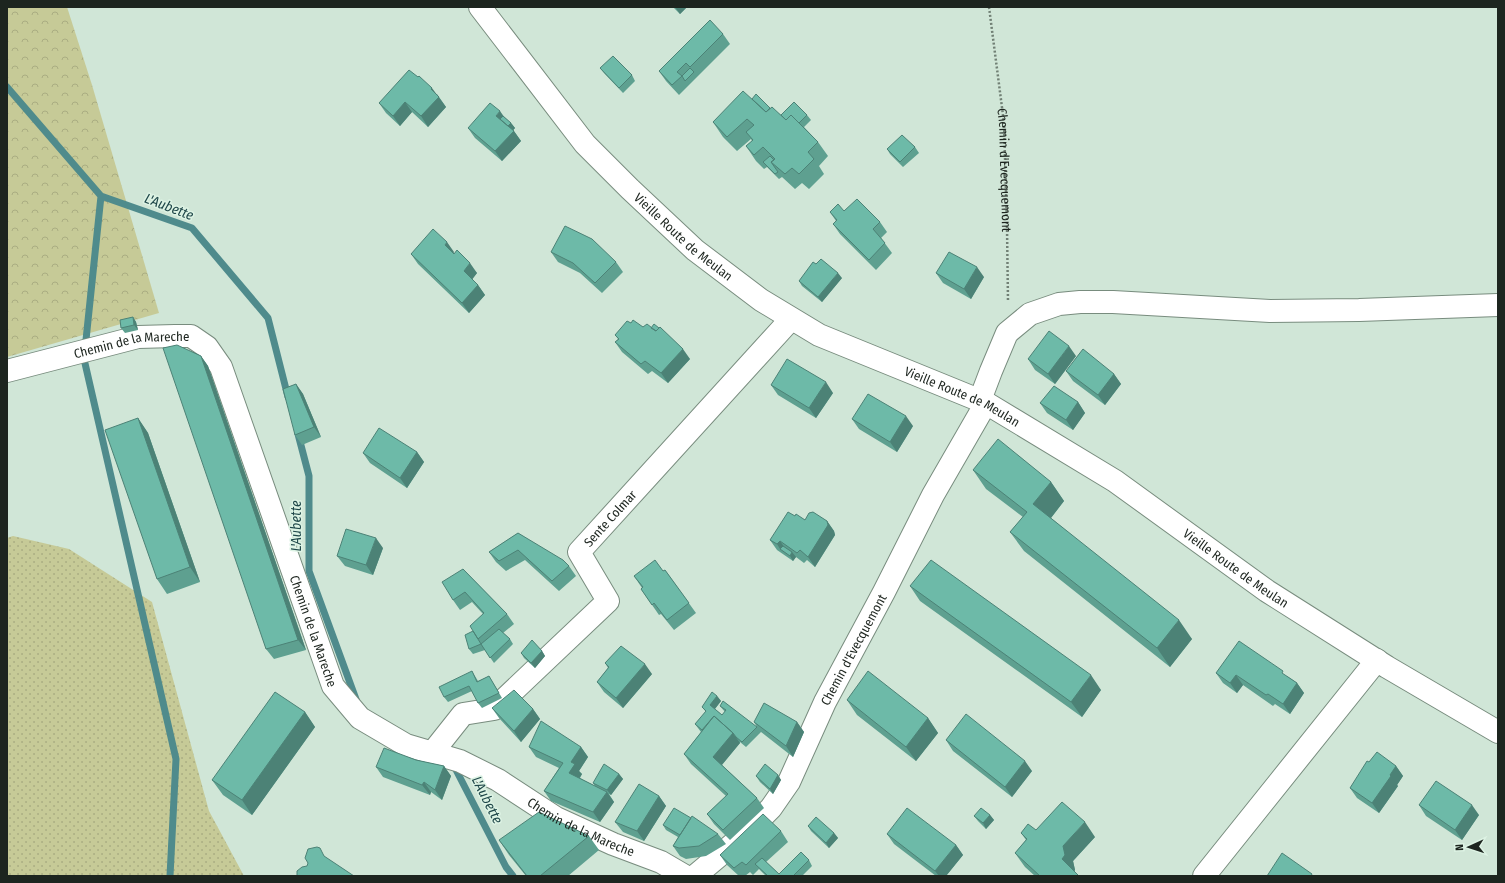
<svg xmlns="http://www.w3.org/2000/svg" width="1505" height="883" font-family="'Fira Sans Condensed',sans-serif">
	<defs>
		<pattern id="grass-dots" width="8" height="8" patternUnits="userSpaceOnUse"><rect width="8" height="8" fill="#c6ca97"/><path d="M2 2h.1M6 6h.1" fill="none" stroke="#aaad82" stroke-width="1.8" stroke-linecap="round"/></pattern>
		<pattern id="forest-crowns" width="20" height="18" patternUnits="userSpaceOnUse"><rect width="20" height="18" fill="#c6ca97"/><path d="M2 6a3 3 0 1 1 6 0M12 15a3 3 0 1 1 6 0" fill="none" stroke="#aaad82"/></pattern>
	</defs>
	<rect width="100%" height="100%" fill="#d0e6d7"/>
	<!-- grass -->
	<path fill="url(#grass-dots)" d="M 13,536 L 69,549 L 152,602 L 209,811 L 244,876 L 7,876 L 7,538 Z"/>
	<!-- forest -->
	<path fill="url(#forest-crowns)" d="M 7,7 L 67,7 L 92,85 L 159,313 L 7,357 Z"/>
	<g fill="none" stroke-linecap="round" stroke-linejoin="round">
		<!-- stream -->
		<path stroke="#4f8b8c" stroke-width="7" d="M 7,87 L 101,196 L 192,228 L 268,318 L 288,397
			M 101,196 L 84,359 L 176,759 L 170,876
			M 298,434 L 309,476 L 309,571 L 357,702
			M 453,764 L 506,867 L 513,876"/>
		<defs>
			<g id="minor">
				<path id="s2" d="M 480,7 L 585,144 L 630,189 L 695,250 L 761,300 L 819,335 L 986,403 L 1115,481 L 1267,591 L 1387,667 L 1498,732"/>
				<path id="s3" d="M 7,371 L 138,337 L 175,336 L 191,336 L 207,347 L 221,367 L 333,686 L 360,718 L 406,745 L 460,761 L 498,780 L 556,818 L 613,844 L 661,862 L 685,876"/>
				<path d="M 980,400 L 991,371 L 1007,333 L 1030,314 L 1059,304 L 1080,302 L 1113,302 L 1270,311 L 1359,310 L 1498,305"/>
				<path id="s4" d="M 432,753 L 463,714 L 494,709 L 608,601 L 579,552 L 791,319"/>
				<path id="s5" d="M 695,876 L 745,834 L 771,808 L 789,782 L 825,702 L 884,592 L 933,495 L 986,403"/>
				<path d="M 1204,876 L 1377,660"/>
			</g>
		</defs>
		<!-- minor casing -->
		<use href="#minor" stroke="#788c7e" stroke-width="24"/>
		<!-- path -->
		<path stroke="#718075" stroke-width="2.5" stroke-dasharray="2 2" stroke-linecap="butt" id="s1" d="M 989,7 L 1004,123 L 1007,226 L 1008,302"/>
		<!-- minor -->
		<use href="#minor" stroke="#fff" stroke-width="22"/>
	</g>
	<!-- wall -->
	<path fill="#5ea090" d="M 673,7 L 687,7 L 680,14 Z
		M 723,34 L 730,44 L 679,95 L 666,81 L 659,71 Z
		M 600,68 L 632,75 L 635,81 L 623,93 L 604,73 Z
		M 437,94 L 446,107 L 428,127 L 412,112 L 400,126 L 386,113 L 379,103 Z
		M 752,99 L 770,108 L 781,115 L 807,115 L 811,120 L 804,127 L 818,142 L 828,156 L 819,166 L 824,174 L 809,189 L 802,183 L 795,189 L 782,177 L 779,179 L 767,167 L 764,169 L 756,161 L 746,146 L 752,141 L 751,139 L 737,151 L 723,137 L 713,122 Z
		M 503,116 L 511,123 L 515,128 L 513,130 L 521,141 L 502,161 L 475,138 L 468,128 Z
		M 915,147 L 919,153 L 903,167 L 890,154 L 887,149 Z
		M 844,211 L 880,222 L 887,232 L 881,238 L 892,253 L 876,270 L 840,234 L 833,224 L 836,221 L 830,212 Z
		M 454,252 L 453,253 L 477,273 L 472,279 L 478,285 L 485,295 L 469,313 L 418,264 L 411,254 Z
		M 551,252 L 616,262 L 623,272 L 602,293 L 580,273 L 558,262 Z
		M 936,273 L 984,277 L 971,299 L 943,283 Z
		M 842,278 L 822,302 L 802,286 L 799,281 Z
		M 133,317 L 136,322 L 138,330 L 125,333 L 121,328 Z
		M 631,323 L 690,359 L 668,383 L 652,371 L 648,374 L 622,352 L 615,342 L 618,339 L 615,335 Z
		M 201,356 L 208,366 L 306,650 L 274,659 L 266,649 Z
		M 1076,356 L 1055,384 L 1035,370 L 1028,359 Z
		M 1066,371 L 1114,374 L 1121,384 L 1105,405 L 1073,381 Z
		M 296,384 L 303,394 L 321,437 L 302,445 L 295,435 Z
		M 771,385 L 833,393 L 816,418 L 778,395 Z
		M 1078,402 L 1085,413 L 1073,430 L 1047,413 L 1040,403 Z
		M 138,418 L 148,433 L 200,582 L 167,594 L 157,579 Z
		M 852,419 L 913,426 L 897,452 L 859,429 Z
		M 417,452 L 424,462 L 407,488 L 370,463 L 363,453 Z
		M 973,470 L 1051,482 L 1064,501 L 1051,518 L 1192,639 L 1170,667 L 1024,551 L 1010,532 L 1023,517 L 986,489 Z
		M 795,516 L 805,520 L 827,521 L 834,531 L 835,535 L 815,567 L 807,560 L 804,563 L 796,557 L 793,561 L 777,550 L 770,540 Z
		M 518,533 L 569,566 L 576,576 L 559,591 L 525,560 L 506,571 L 496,562 L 489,552 Z
		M 383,548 L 373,575 L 345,566 L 337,556 Z
		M 463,569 L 507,614 L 514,624 L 503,633 L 510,639 L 513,644 L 494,663 L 485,650 L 473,654 L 469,649 L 473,631 L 483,614 L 472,602 L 460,610 L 453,600 Z
		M 665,570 L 696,613 L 674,630 L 661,614 L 659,615 L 641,589 L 642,588 L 634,576 L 663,571 Z
		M 910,586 L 1101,690 L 1082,717 L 920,601 Z
		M 542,651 L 545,656 L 535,668 L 524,658 L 521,653 Z
		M 605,663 L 652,674 L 623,708 L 604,692 L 597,682 L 608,668 Z
		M 472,671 L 478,681 L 489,676 L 502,698 L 482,708 L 478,703 L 472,691 L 448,702 L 444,697 Z
		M 1216,673 L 1287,676 L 1297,683 L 1304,693 L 1290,714 L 1275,704 L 1273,706 L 1243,685 L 1237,693 L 1223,683 Z
		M 717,696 L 721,701 L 715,709 L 722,715 L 725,712 L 720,706 L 757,727 L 754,722 L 797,722 L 804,732 L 793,757 L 761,732 L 746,747 L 740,742 L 740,743 L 722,765 L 757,798 L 764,808 L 730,840 L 714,824 L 707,814 L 726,796 L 691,764 L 684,754 L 701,732 L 695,724 L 706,712 L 702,707 Z
		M 847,700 L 928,718 L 938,733 L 916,761 L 857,715 Z
		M 492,708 L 533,709 L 540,719 L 521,742 L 499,718 Z
		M 305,712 L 315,727 L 252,815 L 223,795 L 212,780 Z
		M 946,740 L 1032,771 L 1012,797 L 953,751 Z
		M 529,747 L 581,747 L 588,757 L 579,771 L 582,774 L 580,778 L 595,786 L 593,783 L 619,774 L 623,779 L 611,795 L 609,794 L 614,802 L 600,822 L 551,801 L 544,791 L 559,768 L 536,757 Z
		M 416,760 L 444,766 L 451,776 L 442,800 L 431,792 L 430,795 L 383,777 L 376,767 Z
		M 1369,762 L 1396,766 L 1403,776 L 1397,785 L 1398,786 L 1379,813 L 1357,798 L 1350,788 Z
		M 778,775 L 781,780 L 773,794 L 760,782 L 756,776 Z
		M 659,796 L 666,806 L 644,841 L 623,832 L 615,822 Z
		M 1419,805 L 1479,815 L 1462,840 L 1426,816 Z
		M 990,815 L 994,820 L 986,829 L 978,821 L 974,816 Z
		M 663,825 L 718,834 L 726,844 L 706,856 L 686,859 L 680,856 L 673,846 L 678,837 L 666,830 Z
		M 808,826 L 834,833 L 838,838 L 829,848 L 811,831 Z
		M 1036,830 L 1095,837 L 1073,861 L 1075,870 L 1074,871 L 1079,876 L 1035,876 L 1025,867 L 1015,853 L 1026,840 L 1021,833 Z
		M 781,831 L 788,842 L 766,862 L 779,874 L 809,860 L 812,866 L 802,876 L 766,876 L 759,869 L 753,875 L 750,872 L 745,876 L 739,876 L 727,865 L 720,855 Z
		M 887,834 L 956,845 L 963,855 L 946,876 L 936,876 L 894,844 Z
		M 589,836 L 599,850 L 568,876 L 526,876 L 509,855 L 499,840 Z"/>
	<!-- shaded-wall -->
	<path fill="#4c8276" d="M 675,7 L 687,7 L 680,14 Z
		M 432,88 L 446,107 L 428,127 L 421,116 Z
		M 405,102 L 412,112 L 400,126 L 393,116 Z
		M 500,111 L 507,121 L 504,125 L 496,116 Z
		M 511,123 L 515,128 L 511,133 L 507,128 Z
		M 514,131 L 521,141 L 502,161 L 495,151 Z
		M 447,242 L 454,252 L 452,255 L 445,245 Z
		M 470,263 L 477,273 L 471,281 L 464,271 Z
		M 977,267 L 984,277 L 971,299 L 964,289 Z
		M 838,273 L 842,278 L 822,302 L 818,297 Z
		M 478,285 L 485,295 L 469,313 L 462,303 Z
		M 133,317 L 136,322 L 138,330 L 134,325 Z
		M 1069,346 L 1076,356 L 1055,384 L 1048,374 Z
		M 683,349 L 690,359 L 668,383 L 661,373 Z
		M 201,356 L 208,366 L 306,650 L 298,640 Z
		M 1114,374 L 1121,384 L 1105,405 L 1098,395 Z
		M 826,382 L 833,393 L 816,418 L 809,408 Z
		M 296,384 L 303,394 L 321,437 L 314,427 Z
		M 1078,402 L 1085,413 L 1073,430 L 1066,420 Z
		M 906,416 L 913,426 L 897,452 L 890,442 Z
		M 138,418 L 148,433 L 200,582 L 190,567 Z
		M 417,452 L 424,462 L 407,488 L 400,478 Z
		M 1051,482 L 1064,501 L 1047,523 L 1033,504 Z
		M 827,521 L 834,531 L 835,535 L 815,567 L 808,557 Z
		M 376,538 L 383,548 L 373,575 L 366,565 Z
		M 780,541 L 787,551 L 780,549 L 777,544 Z
		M 792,552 L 796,557 L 793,561 L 790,556 Z
		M 1179,620 L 1192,639 L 1170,667 L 1157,648 Z
		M 542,651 L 545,656 L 535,668 L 531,663 Z
		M 645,664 L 652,674 L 623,708 L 616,698 Z
		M 1091,675 L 1101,690 L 1082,717 L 1071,702 Z
		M 1236,675 L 1243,685 L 1237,693 L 1230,683 Z
		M 1297,683 L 1304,693 L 1290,714 L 1283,704 Z
		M 717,696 L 721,701 L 714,710 L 710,705 Z
		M 533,709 L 540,719 L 521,742 L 514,731 Z
		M 305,712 L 315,727 L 252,815 L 242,800 Z
		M 928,718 L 938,733 L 916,761 L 906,747 Z
		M 797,722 L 804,732 L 793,757 L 786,746 Z
		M 733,733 L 740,743 L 720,767 L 713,757 Z
		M 581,747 L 588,757 L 579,771 L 582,774 L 576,783 L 569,773 L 571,762 Z
		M 1025,761 L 1032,771 L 1012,797 L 1005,787 Z
		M 444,766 L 451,776 L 442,800 L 435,790 Z
		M 1396,766 L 1403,776 L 1397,785 L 1398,786 L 1379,813 L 1372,803 Z
		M 619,774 L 623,779 L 611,795 L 607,790 Z
		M 778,775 L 781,780 L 773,794 L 770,789 Z
		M 424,782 L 431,792 L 430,795 L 422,785 Z
		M 607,792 L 614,802 L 600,822 L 593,812 Z
		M 659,796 L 666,806 L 644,841 L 637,831 Z
		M 1472,805 L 1479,815 L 1462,840 L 1455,830 Z
		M 990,815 L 994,820 L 986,829 L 983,823 Z
		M 1085,822 L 1095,837 L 1073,861 L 1075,870 L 1073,874 L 1062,859 L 1063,846 Z
		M 834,833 L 838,838 L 829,848 L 826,843 Z
		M 956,845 L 963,855 L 946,876 L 939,876 L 935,871 Z"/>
	<!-- building -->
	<path fill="#6dbaa8" stroke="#4c8276" d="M 710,20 L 723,34 L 690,67 L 686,63 L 677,72 L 682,76 L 672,85 L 659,71 Z
		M 613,56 L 632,75 L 619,88 L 600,68 Z
		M 690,68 L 694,72 L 685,81 L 682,76 Z
		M 409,70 L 418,77 L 419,76 L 432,88 L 431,89 L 439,97 L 421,116 L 405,102 L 393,116 L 379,103 Z
		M 743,91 L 766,112 L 772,107 L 786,120 L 791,115 L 818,142 L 808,152 L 814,159 L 799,174 L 792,168 L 785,174 L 771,162 L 775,159 L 763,147 L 754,155 L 746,146 L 753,140 L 746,132 L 754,125 L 747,119 L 727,137 L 713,122 Z
		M 756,94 L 770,108 L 766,112 L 752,99 Z
		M 794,102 L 807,115 L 799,123 L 791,115 L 786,120 L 781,115 Z
		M 490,103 L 500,111 L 496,116 L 514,131 L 495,151 L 468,128 Z
		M 503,116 L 511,123 L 508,126 L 500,119 Z
		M 902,135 L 915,147 L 900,162 L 887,149 Z
		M 770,156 L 774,160 L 771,162 L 778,172 L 775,174 L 763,162 Z
		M 857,199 L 880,222 L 873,229 L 885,243 L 869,260 L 833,224 L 837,220 L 830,212 L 838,204 L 844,211 Z
		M 565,226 L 592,239 L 616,262 L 595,283 L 573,263 L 551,252 Z
		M 433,229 L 447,242 L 445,245 L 454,254 L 457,250 L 470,263 L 464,271 L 478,285 L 462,303 L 411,254 Z
		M 949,252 L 977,267 L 964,289 L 936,273 Z
		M 821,259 L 838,273 L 818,297 L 799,281 L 813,262 L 816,264 Z
		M 133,317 L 134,325 L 121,328 L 120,320 Z
		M 633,320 L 643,327 L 647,324 L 656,331 L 660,327 L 683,349 L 661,373 L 645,361 L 641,364 L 615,342 L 619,339 L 615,335 L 627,321 L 631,323 Z
		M 654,324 L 659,328 L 656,331 L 651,328 Z
		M 1049,331 L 1069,346 L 1048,374 L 1028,359 Z
		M 177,345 L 201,356 L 298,640 L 266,649 L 163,348 Z
		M 1083,349 L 1114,374 L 1098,395 L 1066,371 Z
		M 787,359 L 826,382 L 809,408 L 771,385 Z
		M 296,384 L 314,427 L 295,435 L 283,389 Z
		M 1054,386 L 1078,402 L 1066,420 L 1040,403 Z
		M 868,394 L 906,416 L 890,442 L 852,419 Z
		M 138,418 L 190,567 L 157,579 L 105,430 Z
		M 379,428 L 417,452 L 400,478 L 363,453 Z
		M 998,439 L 1051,482 L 1033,504 L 1179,620 L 1157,648 L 1010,532 L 1027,512 L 973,470 Z
		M 788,512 L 795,516 L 796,514 L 805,520 L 809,513 L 813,512 L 827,521 L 828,525 L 808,557 L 800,550 L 797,553 L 780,541 L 777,544 L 770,540 Z
		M 346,529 L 376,538 L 366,565 L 337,556 Z
		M 518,533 L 563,560 L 569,566 L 552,581 L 518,550 L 499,561 L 489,552 Z
		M 783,546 L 792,552 L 790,556 L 780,549 Z
		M 655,560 L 663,571 L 665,570 L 689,603 L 667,620 L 654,603 L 652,605 L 641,589 L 643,587 L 634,576 Z
		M 931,560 L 1091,675 L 1071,702 L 910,586 Z
		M 463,569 L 507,614 L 478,639 L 470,626 L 484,613 L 465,592 L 453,600 L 442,582 Z
		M 499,629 L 510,639 L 490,658 L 481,644 Z
		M 473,631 L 481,644 L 469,649 L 465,635 Z
		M 532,640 L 542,651 L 531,663 L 521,653 Z
		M 1239,641 L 1283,671 L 1282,673 L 1297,683 L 1283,704 L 1268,694 L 1266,695 L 1236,675 L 1230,683 L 1216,673 Z
		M 621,646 L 645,664 L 616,698 L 597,682 L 609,667 L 605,663 Z
		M 472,671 L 477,682 L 489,676 L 499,693 L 478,703 L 469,686 L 444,697 L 439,687 Z
		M 868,671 L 928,718 L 906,747 L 847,700 Z
		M 514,690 L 533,709 L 514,731 L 492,708 Z
		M 275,692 L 305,712 L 242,800 L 212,780 Z
		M 712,692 L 717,696 L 710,705 L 722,715 L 726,710 L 720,706 L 723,701 L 757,727 L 742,742 L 736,737 L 733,733 L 714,716 L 702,730 L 695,724 L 706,711 L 702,707 Z
		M 764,703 L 797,722 L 786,746 L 754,722 Z
		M 966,714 L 1025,761 L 1005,787 L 946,740 Z
		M 714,716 L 733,733 L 713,757 L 757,798 L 723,830 L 707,814 L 728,794 L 684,754 Z
		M 541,721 L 581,747 L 571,762 L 575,764 L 569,773 L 607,792 L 593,812 L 544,791 L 563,763 L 529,747 Z
		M 384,748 L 416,760 L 444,766 L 435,790 L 424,782 L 422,785 L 376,767 Z
		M 1377,752 L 1396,766 L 1390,775 L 1391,776 L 1372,803 L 1350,788 L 1367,761 L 1369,762 Z
		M 604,764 L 619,774 L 607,790 L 593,783 Z
		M 765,764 L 778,775 L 770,789 L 756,776 Z
		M 1436,781 L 1472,805 L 1455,830 L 1419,805 Z
		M 639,784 L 659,796 L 637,831 L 615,822 Z
		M 1062,802 L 1085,822 L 1063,846 L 1065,855 L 1062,859 L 1079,876 L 1040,876 L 1015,853 L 1027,839 L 1021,833 L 1028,824 L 1036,830 Z
		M 674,808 L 691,818 L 680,835 L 663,825 Z
		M 907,808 L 956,845 L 935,871 L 887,834 Z
		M 981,808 L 990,815 L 983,823 L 974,816 Z
		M 539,812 L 589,836 L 540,876 L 527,876 L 499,840 Z
		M 763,814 L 781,831 L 746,865 L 742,862 L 734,868 L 720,855 Z
		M 692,816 L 718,834 L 699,846 L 679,848 L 673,846 Z
		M 816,817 L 834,833 L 826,843 L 808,826 Z
		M 317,847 L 320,848 L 324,856 L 354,876 L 297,876 L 297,871 L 302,867 L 307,866 L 308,863 L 305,858 L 308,849 Z
		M 801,852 L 809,860 L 793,876 L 768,876 L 755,864 L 762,858 L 779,874 Z
		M 1282,853 L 1312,874 L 1311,876 L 1267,876 Z"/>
	<g text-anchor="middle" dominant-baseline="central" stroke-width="3" stroke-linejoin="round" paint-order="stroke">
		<!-- street labels -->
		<g font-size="13" fill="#1d251f" stroke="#ddf3e4">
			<text stroke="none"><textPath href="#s1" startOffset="164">Chemin d'Evecquemont</textPath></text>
			<text stroke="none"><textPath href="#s2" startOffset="308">Vieille Route de Meulan</textPath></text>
			<text stroke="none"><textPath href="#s3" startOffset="128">Chemin de la Mareche</textPath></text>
			<text stroke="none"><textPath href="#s2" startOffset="632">Vieille Route de Meulan</textPath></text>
			<text stroke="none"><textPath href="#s4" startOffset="341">Sente Colmar</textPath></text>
			<text stroke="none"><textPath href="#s2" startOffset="956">Vieille Route de Meulan</textPath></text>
			<text stroke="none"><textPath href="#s3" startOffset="512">Chemin de la Mareche</textPath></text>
			<text stroke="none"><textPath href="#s5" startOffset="281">Chemin d'Evecquemont</textPath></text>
			<text stroke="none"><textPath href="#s3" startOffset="860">Chemin de la Mareche</textPath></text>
		</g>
		<!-- water labels -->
		<g font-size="14" font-style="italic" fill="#1f4749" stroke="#ddf3e4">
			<text transform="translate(169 207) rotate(21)">L'Aubette</text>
			<text transform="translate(296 526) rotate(-90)">L'Aubette</text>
			<text transform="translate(487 800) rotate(63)">L'Aubette</text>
		</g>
	</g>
	<!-- border -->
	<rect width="1505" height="883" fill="none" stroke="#1d251f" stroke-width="16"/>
	<!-- north arrow -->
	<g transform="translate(1469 847) rotate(267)" stroke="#ddf3e4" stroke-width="3" paint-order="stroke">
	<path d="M0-3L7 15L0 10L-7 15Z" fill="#1d251f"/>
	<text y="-6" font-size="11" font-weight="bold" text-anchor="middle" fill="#1d251f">N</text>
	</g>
</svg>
